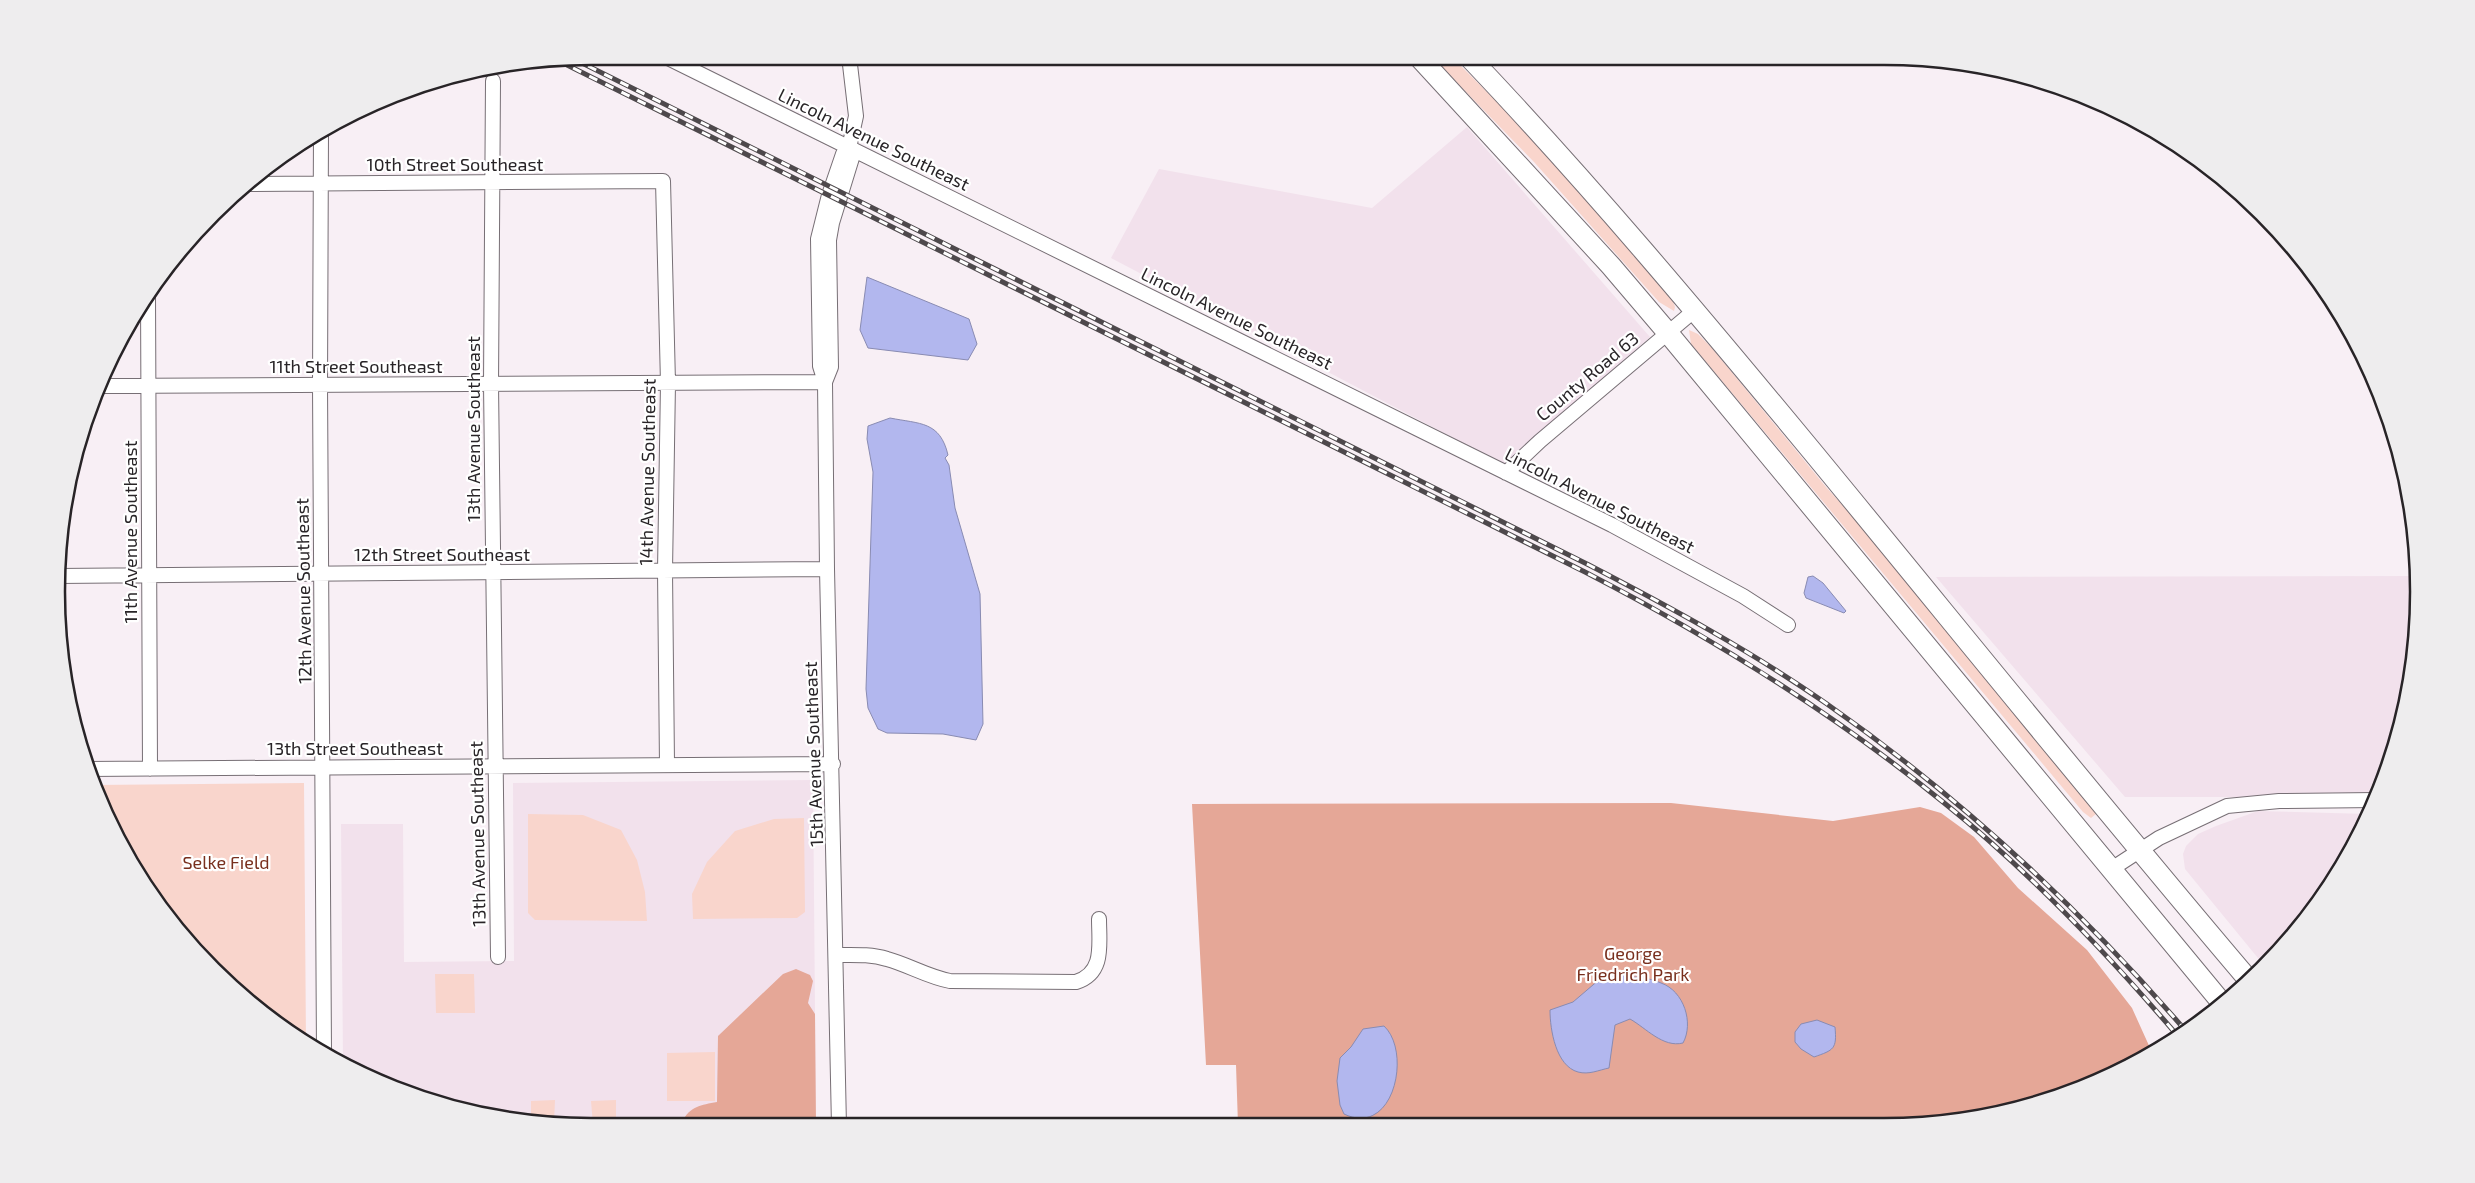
<svg xmlns="http://www.w3.org/2000/svg" width="2475" height="1183" font-family="'Exo 2',sans-serif">
	<rect width="100%" height="100%" fill="#f8eff5"/>
	<!-- built -->
	<path fill="#f2e1ec" d="M 1467,127 L 1650,337 L 1505,465 L 1111,258 L 1159,169 L 1372,208 Z
		M 2417,576 L 2419,592 L 2408,696 L 2378,797 L 2125,797 L 1936,577 Z
		M 813,780 L 816,1126 L 591,1127 L 487,1116 L 386,1086 L 343,1063 L 341,824 L 403,824 L 404,962 L 514,961 L 513,783 Z
		M 2258,811 L 2368,814 L 2308,918 L 2262,963 L 2185,869 L 2183,854 L 2186,846 L 2198,834 L 2216,826 Z"/>
	<!-- green -->
	<path fill="#f9d5cc" d="M 1431,56 L 1451,56 L 1534,139 L 1672,298 L 1675,307 L 1674,311 L 1659,302 L 1534,162 Z
		M 1689,330 L 1698,334 L 1711,347 L 1826,487 L 1884,551 L 2091,806 L 2096,814 L 2091,818 L 2083,812 L 1691,344 Z
		M 304,783 L 306,1043 L 294,1037 C 267,1015 236,994 212,969 C 161,916 122,852 93,785 Z
		M 528,814 L 583,815 L 621,830 L 637,860 L 645,892 L 647,921 L 535,920 L 528,913 Z
		M 804,818 L 805,912 L 797,918 L 693,919 L 692,894 L 707,862 L 735,831 L 774,819 Z
		M 435,974 L 474,974 L 475,1013 L 436,1013 Z
		M 715,1052 L 715,1101 L 667,1101 L 667,1053 Z
		M 555,1100 L 554,1123 L 531,1121 L 531,1101 Z
		M 616,1100 L 616,1127 L 591,1127 L 593,1125 L 591,1101 Z"/>
	<!-- forest -->
	<path fill="#e5a797" d="M 1671,803 L 1833,821 L 1920,807 L 1941,813 L 1974,837 L 2018,888 L 2087,950 L 2132,1008 L 2151,1050 L 2089,1086 L 1954,1122 L 1238,1125 L 1236,1065 L 1206,1065 L 1192,804 Z
		M 796,969 L 810,975 L 813,981 L 808,1003 L 815,1014 L 816,1126 L 684,1126 L 682,1122 C 690,1106 701,1105 717,1102 L 718,1036 L 783,974 Z"/>
	<!-- water -->
	<path fill="#b2b7ee" stroke="#898bb2" d="M 867,277 L 969,319 L 977,344 L 968,360 L 868,348 L 860,330 Z
		M 890,418 C 920,424 940,421 948,455 L 945,458 L 949,465 L 955,508 L 980,594 L 983,724 L 976,740 L 943,734 L 887,733 L 878,729 L 868,708 L 866,689 L 873,472 L 867,439 L 868,426 Z
		M 1813,576 L 1823,583 L 1846,611 L 1844,613 L 1806,598 L 1804,593 L 1808,577 Z
		M 1607,973 L 1630,975 L 1631,977 C 1641,977 1652,979 1661,983 C 1684,991 1694,1023 1683,1043 C 1663,1048 1646,1028 1630,1019 L 1615,1025 L 1609,1068 C 1599,1070 1589,1075 1578,1072 C 1556,1066 1550,1030 1550,1010 L 1573,1002 Z
		M 1817,1020 L 1835,1027 C 1837,1049 1834,1050 1814,1057 L 1801,1049 L 1795,1042 L 1795,1032 L 1801,1024 Z
		M 1384,1026 C 1412,1052 1394,1138 1344,1114 L 1340,1105 L 1337,1081 L 1340,1058 L 1351,1047 L 1363,1029 Z"/>
	<g fill="none" stroke-linecap="round" stroke-linejoin="round">
		<defs>
			<path id="minor" d="M 664,56 L 1612,525 L 1743,596 L 1788,625
				M 493,81 L 491,384 L 498,957
				M 321,130 L 320,385 L 324,1053
				M 247,184 L 663,181 L 668,383 L 665,571 L 667,764
				M 148,295 L 150,769
				M 825,382 L 831,367 L 829,240 L 832,223 L 852,158 L 849,148
				M 97,386 L 825,382
				M 1506,473 L 1540,441 L 1695,310
				M 58,576 L 827,569
				M 87,769 L 833,764
				M 2110,870 L 2159,838 L 2227,806 L 2279,801 L 2376,800
				M 837,955 C 854,955 871,954 887,959 C 909,965 928,977 950,981 L 1076,982 C 1105,973 1099,944 1099,919
				M 839,1126 L 827,569 L 825,382 L 820,366 L 818,239 L 829,195 L 843,154 L 849,148 L 856,116 L 849,56"/>
			<path id="highway" d="M 1418,56 L 1611,266 L 1668,333 L 2222,1003
				M 1468,56 C 1588,182 1700,316 1811,450 C 1956,626 2099,804 2247,978"/>
		</defs>
		<!-- minor casing -->
		<use href="#minor" stroke="#776f75" stroke-width="16"/>
		<!-- highway casing -->
		<use href="#highway" stroke="#776f75" stroke-width="22"/>
		<!-- minor -->
		<use href="#minor" stroke="#fff" stroke-width="14"/>
		<!-- highway -->
		<use href="#highway" stroke="#fff" stroke-width="20"/>
		<defs>
			<path id="rail" d="M 572,58 L 1589,565 C 1670,607 1751,651 1827,704 C 1960,797 2079,907 2185,1030
				M 557,60 L 1585,572 C 1711,637 1832,712 1943,802 C 2028,870 2106,952 2177,1035"/>
		</defs>
		<!-- rail casing -->
		<use href="#rail" stroke="#4e494c" stroke-width="5"/>
		<!-- rail -->
		<use href="#rail" stroke="#fff" stroke-width="3" stroke-dasharray="9" stroke-linecap="butt"/>
	</g>
	<g text-anchor="middle" dominant-baseline="central" stroke-width="4.5" stroke-linejoin="round" paint-order="stroke">
		<!-- street labels -->
		<g font-size="18" fill="#282427" stroke="#fff">
			<text transform="translate(874 139) rotate(26)">Lincoln Avenue Southeast</text>
			<text x="455" y="164">10th Street Southeast</text>
			<text transform="translate(1237 318) rotate(26)">Lincoln Avenue Southeast</text>
			<text x="356" y="366">11th Street Southeast</text>
			<text transform="translate(1587 376) rotate(-40)">County Road 63</text>
			<text transform="translate(473 429) rotate(-90)">13th Avenue Southeast</text>
			<text transform="translate(647 472) rotate(-89)">14th Avenue Southeast</text>
			<text transform="translate(1600 500) rotate(27)">Lincoln Avenue Southeast</text>
			<text transform="translate(130 532) rotate(-90)">11th Avenue Southeast</text>
			<text x="442" y="554">12th Street Southeast</text>
			<text transform="translate(303 591) rotate(-91)">12th Avenue Southeast</text>
			<text x="355" y="748">13th Street Southeast</text>
			<text transform="translate(813 754) rotate(-92)">15th Avenue Southeast</text>
			<text transform="translate(477 834) rotate(-91)">13th Avenue Southeast</text>
		</g>
		<!-- park labels -->
		<g font-size="18" fill="#782f1d" stroke="#fff">
			<text x="226" y="862">Selke Field</text>
			<text x="1633" y="953">George<tspan x="1633" dy="21">Friedrich Park</tspan></text>
		</g>
	</g>
	<!-- crop -->
	<path d="M0 0H2475V1183H0ZM591 65H1884A526 526 0 0 1 2410 591V592A526 526 0 0 1 1884 1118H591A526 526 0 0 1 65 592V591A526 526 0 0 1 591 65Z" fill="#eeedee" fill-rule="evenodd"/>
	<path fill="none" stroke="#282427" stroke-width="2.5" d="M591 65H1884A526 526 0 0 1 2410 591V592A526 526 0 0 1 1884 1118H591A526 526 0 0 1 65 592V591A526 526 0 0 1 591 65Z"/>
</svg>
